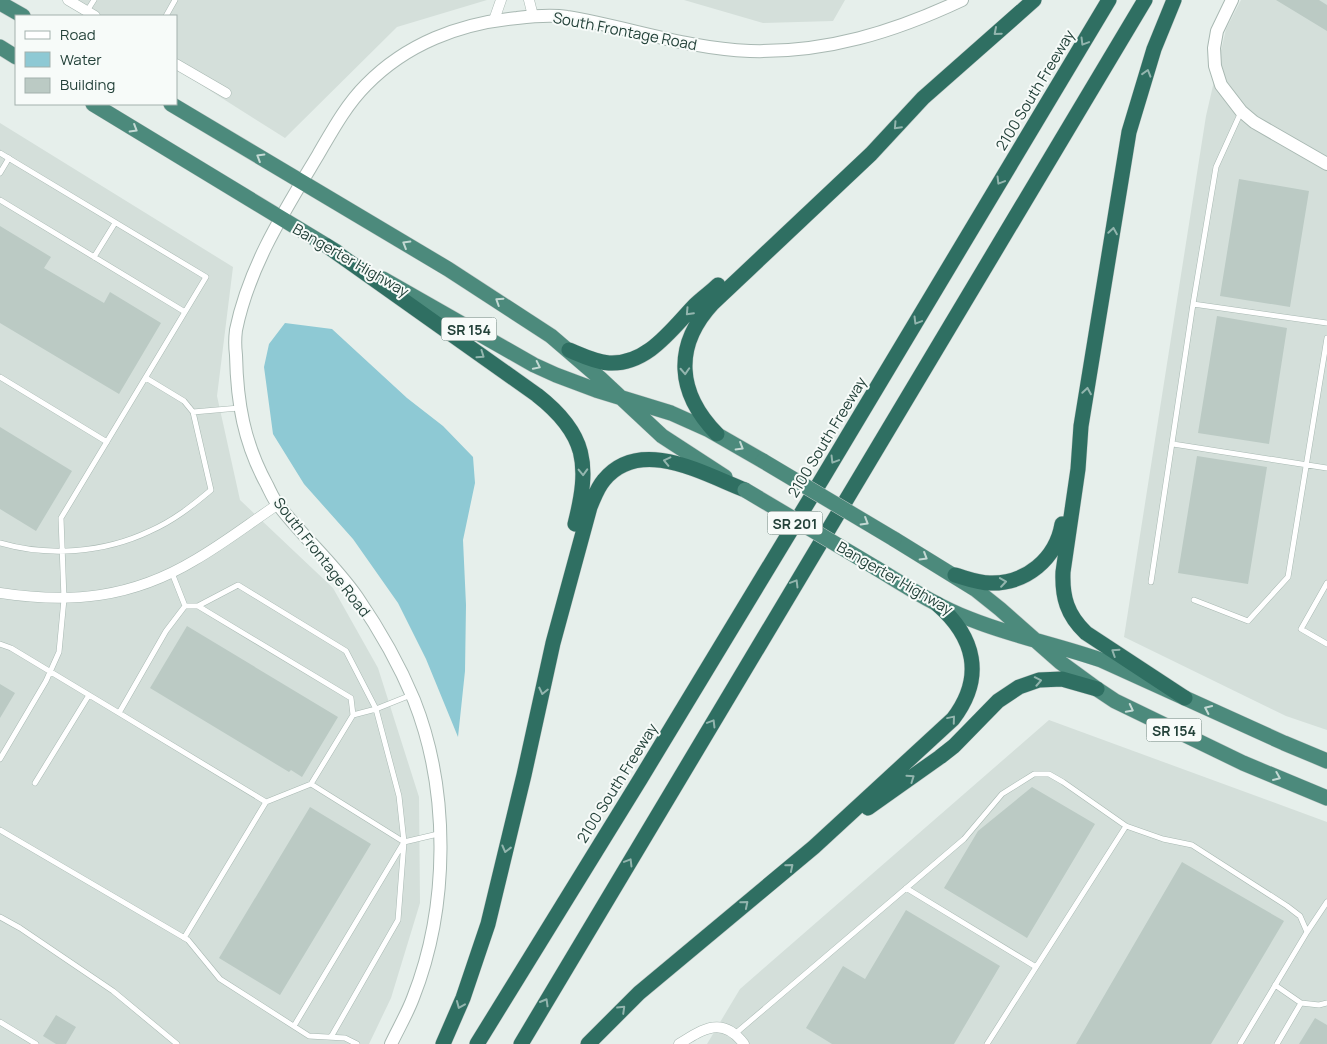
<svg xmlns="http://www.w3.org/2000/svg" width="1327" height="1044" font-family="Manrope,sans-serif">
	<rect width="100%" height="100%" fill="#e6efeb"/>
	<!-- built -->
	<path fill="#d4dfda" d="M 66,0 L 487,0 L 397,27 L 285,138 L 176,69 L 176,16 L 92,16 Z
		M 684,0 L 845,0 L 833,21 L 763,23 Z
		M 1241,0 L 1327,0 L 1327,730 L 1286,716 L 1124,637 L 1206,116 L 1226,29 Z
		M 0,123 L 233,267 L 217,396 L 240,500 L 333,588 L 378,668 L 419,797 L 420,903 L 391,998 L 369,1044 L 0,1044 Z
		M 1049,720 L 1327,822 L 1327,1044 L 707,1044 L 740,989 Z"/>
	<!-- water -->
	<path fill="#8ec9d4" d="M 285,323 L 332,329 L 407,398 L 443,426 L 473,457 L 475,483 L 463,540 L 466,605 L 465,671 L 458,737 L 426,659 L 398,603 L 353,539 L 304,484 L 273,434 L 264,367 L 269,344 Z"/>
	<!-- building -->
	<path fill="#bbcac4" d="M 1276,0 L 1319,0 L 1327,5 L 1327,31 Z
		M 1239,179 L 1309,191 L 1290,307 L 1220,296 Z
		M 0,226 L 51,257 L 44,268 L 104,303 L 110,292 L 161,323 L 119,394 L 0,323 Z
		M 1217,316 L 1287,328 L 1269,444 L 1198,433 Z
		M 0,427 L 72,471 L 36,531 L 0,509 Z
		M 1197,456 L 1267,467 L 1248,584 L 1178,573 Z
		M 187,626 L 338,717 L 302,777 L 291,770 L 289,772 L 150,688 Z
		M 0,684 L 15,693 L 0,718 Z
		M 1032,787 L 1095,824 L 1027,938 L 944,888 L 978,831 Z
		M 310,807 L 371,844 L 280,995 L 219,958 Z
		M 1182,862 L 1284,921 L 1211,1044 L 1076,1044 Z
		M 906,910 L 1000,966 L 954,1044 L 832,1044 L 806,1028 L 843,966 L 865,979 Z
		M 56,1015 L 76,1027 L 66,1044 L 56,1044 L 43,1036 Z
		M 1315,1018 L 1327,1025 L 1327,1044 L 1299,1044 Z"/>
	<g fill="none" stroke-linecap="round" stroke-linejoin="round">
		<defs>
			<path id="service" d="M 87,11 L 94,0
				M 166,16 L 175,0
				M 0,153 L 206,277 L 61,518 L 64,599 L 59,652 L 46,681 L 0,759
				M 0,173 L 9,158
				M 0,200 L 185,312
				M 94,257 L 115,223
				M 1193,304 L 1327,323
				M 0,377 L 107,442
				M 193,412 L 239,408
				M 1173,444 L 1327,468
				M 0,543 C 48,557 104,553 150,531 C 173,521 192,506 211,490 L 193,412 L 184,401 L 146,378
				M 172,573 L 185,606 L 198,606 L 238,585 L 346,651 L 376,709 L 353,715 L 311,784
				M 1151,582 L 1193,304 L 1216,167 L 1241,112
				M 1327,583 L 1301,629 L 1327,644
				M 1194,600 L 1248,621 L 1288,577 L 1327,338
				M 198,606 L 351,698 L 353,715
				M 0,644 L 11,648 L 119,713 L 166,631 L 185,606
				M 119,713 L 266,802 L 311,784 L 404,842
				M 35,783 L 89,695
				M 0,830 L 188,940 L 220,979 L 309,1036 L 345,1038 L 357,1044
				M 906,888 L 1036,967
				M 0,917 L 20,928 L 113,991 L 177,1044
				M 1307,932 L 1327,902
				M 184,938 L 266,802
				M 1275,985 L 1301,1003
				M 0,1022 L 36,1044
				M 294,1026 L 404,842 L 438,834
				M 736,1033 L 964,839 L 1002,794 L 1034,774 L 1049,774 L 1063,782 L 1126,826 L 1163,839 L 1192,845 L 1287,906 L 1300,916 L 1307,932 L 1240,1044
				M 331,1037 L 398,920 L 404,842 L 399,796 L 376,709 L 411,695
				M 987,1044 L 1126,826
				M 1277,1044 L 1301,1003 L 1319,1005 L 1327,1003"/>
			<path id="minor" d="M 68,0 L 95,16
				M 529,0 L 533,16
				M 494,20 L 501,0
				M 176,64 L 226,93
				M 0,593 C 71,604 132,598 195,560 C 223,544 250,523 277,505
				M 679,1044 C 704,1028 723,1016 744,1044"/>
			<path id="tertiary" d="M 1232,0 L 1217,31 L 1214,48 L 1215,66 L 1221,85 L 1241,111 L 1254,122 L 1327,164
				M 391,1044 C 398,1029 407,1014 413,998 C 449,907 450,791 414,700 C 399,664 379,629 357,597 C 334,564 304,538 280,507 C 274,501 271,493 267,485 C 244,443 237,403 236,355 C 235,347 235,338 236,330 C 249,266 285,210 318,155 C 332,131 346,105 366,85 C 406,44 460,23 517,18 C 533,16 551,14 567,17 C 628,27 688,49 750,51 C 826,53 894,32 962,0"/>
			<path id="trunk" d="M 0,3 L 23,16
				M 0,47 L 16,57
				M 93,104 L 337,252
				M 171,104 L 448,269 L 551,336 L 601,379 L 662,436 L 725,477
				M 383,279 L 534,365 L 556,375 L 596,390 L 671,413 L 709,430 L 763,461
				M 894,539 L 975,589 L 1000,609 L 1060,662 L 1097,689 L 1115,701 L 1243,763 L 1327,798
				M 876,568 C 906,586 936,606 970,619 C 1012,636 1058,645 1101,660 L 1284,743 L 1327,761"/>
			<path id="motorway" d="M 1174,0 L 1154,49 L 1129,132 L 1081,426 L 1078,469 L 1063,572 C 1062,597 1067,615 1086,633 L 1185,698
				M 327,246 L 537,395 C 587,434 590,465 575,524
				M 569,350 C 581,355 595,362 609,363 C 647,365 671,330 695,305 C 702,298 711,292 718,285
				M 717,434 C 677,393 673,346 713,303 L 871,154 L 923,98 L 1034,0
				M 955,575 C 966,578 978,583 990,583 C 1026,584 1056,559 1062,524
				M 868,808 L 940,757 L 954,746 L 998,701 L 1019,687 L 1039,680 L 1062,679 L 1097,689
				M 443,1044 L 463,998 L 488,924 L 524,775 L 553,643 L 590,507 C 594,498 597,488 604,480 C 640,436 704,474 745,490
				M 477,1044 L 641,778 L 822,479 L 1109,0
				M 521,1044 L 1145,0
				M 588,1044 L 639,993 L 814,847 L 953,719 C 985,677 975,637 937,604"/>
		</defs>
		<!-- service casing -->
		<use href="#service" stroke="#a8b8b2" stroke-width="6"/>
		<!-- minor casing -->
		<use href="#minor" stroke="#a8b8b2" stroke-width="11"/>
		<!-- tertiary casing -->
		<use href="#tertiary" stroke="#a8b8b2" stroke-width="14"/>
		<!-- trunk casing -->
		<use href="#trunk" stroke="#c2cac8" stroke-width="16"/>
		<!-- motorway casing -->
		<use href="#motorway" stroke="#c2cac8" stroke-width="16"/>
		<!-- service -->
		<use href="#service" stroke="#fff" stroke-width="5"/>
		<!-- minor -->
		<use href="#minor" stroke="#fff" stroke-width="10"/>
		<!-- tertiary -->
		<use href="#tertiary" stroke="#fff" stroke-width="12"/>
		<!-- trunk -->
		<use href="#trunk" stroke="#4c8a7c" stroke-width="15"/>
		<!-- motorway -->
		<use href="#motorway" stroke="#2f6f62" stroke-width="15"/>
		<defs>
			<path id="trunk-bridge" d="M 763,461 L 894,539
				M 745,490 L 876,568"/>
		</defs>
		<!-- trunk-bridge casing -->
		<use href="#trunk-bridge" stroke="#c2cac8" stroke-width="16" stroke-linecap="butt"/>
		<!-- trunk-bridge -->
		<use href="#trunk-bridge" stroke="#4c8a7c" stroke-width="15"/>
	</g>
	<!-- one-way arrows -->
	<defs><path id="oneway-chevron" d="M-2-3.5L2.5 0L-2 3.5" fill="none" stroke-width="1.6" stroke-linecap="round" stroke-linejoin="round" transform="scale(1.25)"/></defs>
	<g stroke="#93b5ae">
		<use href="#oneway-chevron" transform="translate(997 32) rotate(139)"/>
		<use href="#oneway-chevron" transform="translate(1084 42) rotate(121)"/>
		<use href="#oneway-chevron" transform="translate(1147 73) rotate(-73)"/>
		<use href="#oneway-chevron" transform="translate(897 126) rotate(133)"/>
		<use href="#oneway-chevron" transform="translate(1000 181) rotate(121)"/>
		<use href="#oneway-chevron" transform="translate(1113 231) rotate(-81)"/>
		<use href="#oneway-chevron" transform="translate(689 312) rotate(133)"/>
		<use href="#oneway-chevron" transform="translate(917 321) rotate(121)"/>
		<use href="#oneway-chevron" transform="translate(481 355) rotate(35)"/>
		<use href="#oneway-chevron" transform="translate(685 371) rotate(87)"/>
		<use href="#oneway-chevron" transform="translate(1087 391) rotate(-81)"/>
		<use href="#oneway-chevron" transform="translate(834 460) rotate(121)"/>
		<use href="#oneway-chevron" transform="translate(667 461) rotate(-167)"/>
		<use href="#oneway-chevron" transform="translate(583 472) rotate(88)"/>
		<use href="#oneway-chevron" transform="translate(1003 582) rotate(-8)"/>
		<use href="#oneway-chevron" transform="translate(795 583) rotate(-59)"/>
		<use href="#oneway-chevron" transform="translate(1115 652) rotate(-147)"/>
		<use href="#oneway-chevron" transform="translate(1038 681) rotate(-11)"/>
		<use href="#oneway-chevron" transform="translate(543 691) rotate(103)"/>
		<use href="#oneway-chevron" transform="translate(952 719) rotate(-50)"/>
		<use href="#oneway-chevron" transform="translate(712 723) rotate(-59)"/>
		<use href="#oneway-chevron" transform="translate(911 778) rotate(-35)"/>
		<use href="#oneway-chevron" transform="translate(506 849) rotate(104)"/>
		<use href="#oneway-chevron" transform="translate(629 862) rotate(-59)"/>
		<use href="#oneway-chevron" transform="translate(790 867) rotate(-40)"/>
		<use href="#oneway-chevron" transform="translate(745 904) rotate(-40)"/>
		<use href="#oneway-chevron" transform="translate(545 1002) rotate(-60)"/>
		<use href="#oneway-chevron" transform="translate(460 1005) rotate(113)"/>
		<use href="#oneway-chevron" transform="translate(622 1009) rotate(-44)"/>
	</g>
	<g stroke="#c4d9d4">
		<use href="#oneway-chevron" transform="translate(134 129) rotate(31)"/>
		<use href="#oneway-chevron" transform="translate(260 157) rotate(-149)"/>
		<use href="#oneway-chevron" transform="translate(406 244) rotate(-149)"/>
		<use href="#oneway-chevron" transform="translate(499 301) rotate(-147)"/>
		<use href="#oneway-chevron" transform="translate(537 366) rotate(26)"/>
		<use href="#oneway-chevron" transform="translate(740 447) rotate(31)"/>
		<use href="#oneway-chevron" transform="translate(865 522) rotate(31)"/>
		<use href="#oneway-chevron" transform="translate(924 557) rotate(31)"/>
		<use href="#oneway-chevron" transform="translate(1130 709) rotate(27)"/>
		<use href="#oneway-chevron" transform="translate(1208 709) rotate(-155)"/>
		<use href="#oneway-chevron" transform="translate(1277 777) rotate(23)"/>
	</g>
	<g text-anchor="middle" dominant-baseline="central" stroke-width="4" stroke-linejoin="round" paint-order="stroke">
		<!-- shield labels -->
		<g fill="#f7fbf9" stroke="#637a73" stroke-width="1">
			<rect x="441.5" y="317.5" width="55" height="23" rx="4"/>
			<rect x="767.5" y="511.5" width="55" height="23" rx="4"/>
			<rect x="1146.5" y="718.5" width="55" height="23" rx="4"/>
		</g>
		<g font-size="14" font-weight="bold" fill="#24423a">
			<text x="469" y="329">SR 154</text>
			<text x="795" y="523">SR 201</text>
			<text x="1174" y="730">SR 154</text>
		</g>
		<!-- street labels -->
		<g font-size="15" fill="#24423a" stroke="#f7fbf9">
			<text transform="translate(625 31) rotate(11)">South Frontage Road</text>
			<text transform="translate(1035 90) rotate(-59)">2100 South Freeway</text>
			<text transform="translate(351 260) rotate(30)">Bangerter Highway</text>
			<text transform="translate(827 437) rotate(-59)">2100 South Freeway</text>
			<text transform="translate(322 557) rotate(52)">South Frontage Road</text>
			<text transform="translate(895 578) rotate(30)">Bangerter Highway</text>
			<text transform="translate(617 783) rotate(-58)">2100 South Freeway</text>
		</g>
	</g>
	<!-- legend -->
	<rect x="15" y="15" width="162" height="90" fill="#f7fbf9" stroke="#a3b1ad"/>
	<rect x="25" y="31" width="25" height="8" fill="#ffffff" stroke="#a3b1ad"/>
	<text x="60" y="40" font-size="15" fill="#24423a">Road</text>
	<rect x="25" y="52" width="25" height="15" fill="#8ec9d4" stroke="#a3b1ad"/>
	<text x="60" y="65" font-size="15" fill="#24423a">Water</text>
	<rect x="25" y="78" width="25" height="15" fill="#bbcac4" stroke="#a3b1ad"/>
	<text x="60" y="90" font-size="15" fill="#24423a">Building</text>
</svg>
